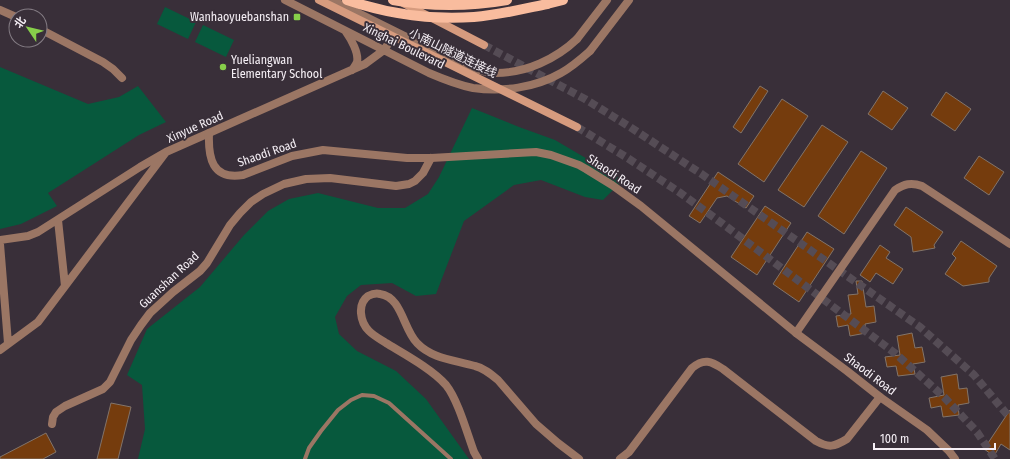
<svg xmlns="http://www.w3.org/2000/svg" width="1010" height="459" font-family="'Fira Sans Condensed','Noto Sans SC',sans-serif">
	<rect width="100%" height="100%" fill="#392f39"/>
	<!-- green -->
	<path fill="#07593d" d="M 165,7 L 196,22 L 188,39 L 157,24 Z
		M 203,25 L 234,40 L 226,57 L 195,42 Z
		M 0,67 L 88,104 L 119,97 L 138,86 L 166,122 L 139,135 L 48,193 L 57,206 L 21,224 L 0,229 Z
		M 472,108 L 519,127 L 555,140 L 623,180 L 603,200 L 585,197 L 541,180 L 514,185 L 464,221 L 436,294 L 416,296 L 392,283 L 361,285 L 347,296 L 335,317 L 339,334 L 357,351 L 396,371 L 426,399 L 469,459 L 138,459 L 145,429 L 142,385 L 127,375 L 147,329 L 200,287 L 244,235 L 268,211 L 289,199 L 318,193 L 378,208 L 405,208 L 428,194 L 439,177 Z"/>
	<!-- building -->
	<path fill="#753c0d" stroke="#82746a" d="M 760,86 L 768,91 L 741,133 L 733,127 Z
		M 883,91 L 908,108 L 892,130 L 868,114 Z
		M 946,92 L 971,109 L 955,131 L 931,115 Z
		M 782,99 L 808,116 L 764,182 L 738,164 Z
		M 822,125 L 848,142 L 804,207 L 778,190 Z
		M 861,151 L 887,168 L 844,234 L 818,216 Z
		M 979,156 L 1004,172 L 989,195 L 964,178 Z
		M 718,172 L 754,196 L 746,208 L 727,196 L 717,198 L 700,223 L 689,216 Z
		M 765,206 L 791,223 L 757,275 L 731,257 Z
		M 906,207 L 943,232 L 934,245 L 935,248 L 913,252 L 911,237 L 894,225 Z
		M 807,232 L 834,249 L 799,302 L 773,284 Z
		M 961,241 L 997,266 L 989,278 L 989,282 L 963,286 L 945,274 L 956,258 L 952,254 Z
		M 880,245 L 890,252 L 886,258 L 903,269 L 893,284 L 876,273 L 870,282 L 860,275 Z
		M 856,281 L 862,281 L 866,307 L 874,306 L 876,322 L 865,324 L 866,333 L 850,336 L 848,325 L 838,327 L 836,316 L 851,314 L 848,295 L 858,294 Z
		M 912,333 L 915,348 L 922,347 L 925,362 L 913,364 L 915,374 L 898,376 L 896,366 L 887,367 L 885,357 L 900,355 L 897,336 Z
		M 957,374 L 959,389 L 967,388 L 969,403 L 958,405 L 959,415 L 943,417 L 941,406 L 931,408 L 929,398 L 944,395 L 941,377 Z
		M 111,403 L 131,407 L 118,459 L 97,459 Z
		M 1010,410 L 1010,450 L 1001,444 L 994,456 L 984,449 Z
		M 46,433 L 56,452 L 43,459 L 0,459 L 0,457 Z"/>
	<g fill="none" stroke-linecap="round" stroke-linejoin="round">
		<!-- secondary-tunnel -->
		<path stroke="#554c55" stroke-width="8" stroke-dasharray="8 4" stroke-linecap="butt" d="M 484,45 L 585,99 L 630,127 L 703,175 L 920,327 L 974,375 L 1010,418
			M 577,127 L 626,157 L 679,192 L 723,224 L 896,354 L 944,397 L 977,432 L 995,459"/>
		<!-- service -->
		<path stroke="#9b7664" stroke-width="4" d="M 305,459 L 309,448 L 321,431 L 338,410 L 351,400 L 362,395 L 374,396 L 389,403 L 451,459"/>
		<!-- minor -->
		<path stroke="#9b7664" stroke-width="8" d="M 0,10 L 16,17
			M 40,29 L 103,62 L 113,69 L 122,78
			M 58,220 L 65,286
			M 0,240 L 28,236 L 38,232 L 140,167 L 166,152 L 209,133
			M 0,244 L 8,343
			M 796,333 L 895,190 C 904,184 911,182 922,186 L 1010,244
			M 0,350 L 38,322 L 166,152
			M 52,424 L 53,417 L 56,412 L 65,406 L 103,389 L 110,382 L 131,340 L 141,325 L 150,313 L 173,292 L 200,271 L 207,263 L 230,225 L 240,213 L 251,202 L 263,194 L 284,184 L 306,179 L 330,178 L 396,186 L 409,184 L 415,181 L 423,173 L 431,158
			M 478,459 L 474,452 C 467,433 458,400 446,385 C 432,369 404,354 386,343 C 380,339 374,336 369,331 C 360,322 357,304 368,296 C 372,294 376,293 380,294 C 402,297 403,329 417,343 C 432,359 455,360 475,366 C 484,368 491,374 498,380 L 536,424 L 558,443 L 579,459
			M 620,459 L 629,452 L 692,368 C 704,358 711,361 723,369 L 816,441 C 829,448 834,447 847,439 L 880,397"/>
		<!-- tertiary -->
		<path stroke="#9b7664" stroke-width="8" d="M 285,0 L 429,73 C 443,79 458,85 473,88 C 502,92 535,88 561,73 C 572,67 581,59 590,51
			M 332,0 L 463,65 C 474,69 485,73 496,73 C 526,73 556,59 577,39
			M 346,32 C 351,39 359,53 357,62 C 356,65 354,67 352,70
			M 396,32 L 384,50 L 365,64 L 209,133 C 208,158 212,180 243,175 L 292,156 L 323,150 L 407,158 L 431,158 L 536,152 L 551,155 L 579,165 L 586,169 L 612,185 L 641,206 L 796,333 L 847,371 L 880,397 L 927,430 L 949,451 L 955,459"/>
		<!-- secondary -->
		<path stroke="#d69b7e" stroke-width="8" d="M 403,3 L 484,45"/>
		<!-- primary -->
		<path stroke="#f9bc9e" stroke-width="10" d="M 547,4 L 563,0"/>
		<!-- tertiary-bridge -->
		<path stroke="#9b7664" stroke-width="8" d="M 577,39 L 607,0
			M 590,51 L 629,0"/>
		<!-- secondary-bridge -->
		<path stroke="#d69b7e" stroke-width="8" d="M 319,0 L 577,127"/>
		<!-- primary-bridge -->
		<path stroke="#f9bc9e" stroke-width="10" d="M 347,0 C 388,14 431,20 474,17 C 499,15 523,9 547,4
			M 393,0 C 432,7 467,7 507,0"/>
	</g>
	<!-- markers -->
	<g fill="#87cf4a" stroke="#392f39" stroke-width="1.5">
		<rect x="293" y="13" width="8" height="8" rx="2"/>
		<circle cx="223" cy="67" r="4"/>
	</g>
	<g text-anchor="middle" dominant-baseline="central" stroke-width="4" stroke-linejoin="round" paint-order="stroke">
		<!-- poi labels -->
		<g font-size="12" fill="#f5eff5" stroke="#392f39" text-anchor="end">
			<text x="289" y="17">Wanhaoyuebanshan</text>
			<text x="231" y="60" text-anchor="start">Yueliangwan<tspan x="231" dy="14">Elementary School</tspan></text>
		</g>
		<!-- street labels -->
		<g font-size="12" fill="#f5eff5" stroke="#392f39">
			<text transform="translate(404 46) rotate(26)">Xinghai Boulevard</text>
			<text transform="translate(453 53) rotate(26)">小南山隧道连接线</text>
			<text transform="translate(195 127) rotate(-24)">Xinyue Road</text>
			<text transform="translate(267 153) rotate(-19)">Shaodi Road</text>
			<text transform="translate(614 174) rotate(33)">Shaodi Road</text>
			<text transform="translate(169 280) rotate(-43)">Guanshan Road</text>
			<text transform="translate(870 374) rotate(37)">Shaodi Road</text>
		</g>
	</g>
	<!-- north arrow -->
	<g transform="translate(28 28) rotate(305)"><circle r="19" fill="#392f39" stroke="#847c84"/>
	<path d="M0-3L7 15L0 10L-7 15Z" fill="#87cf4a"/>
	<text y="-6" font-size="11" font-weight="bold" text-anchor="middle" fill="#f5eff5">北</text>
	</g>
	<!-- scale -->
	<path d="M874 443v6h121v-6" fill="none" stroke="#f5eff5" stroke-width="2"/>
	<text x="880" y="443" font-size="12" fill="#f5eff5" stroke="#392f39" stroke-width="3" paint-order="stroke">100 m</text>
</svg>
